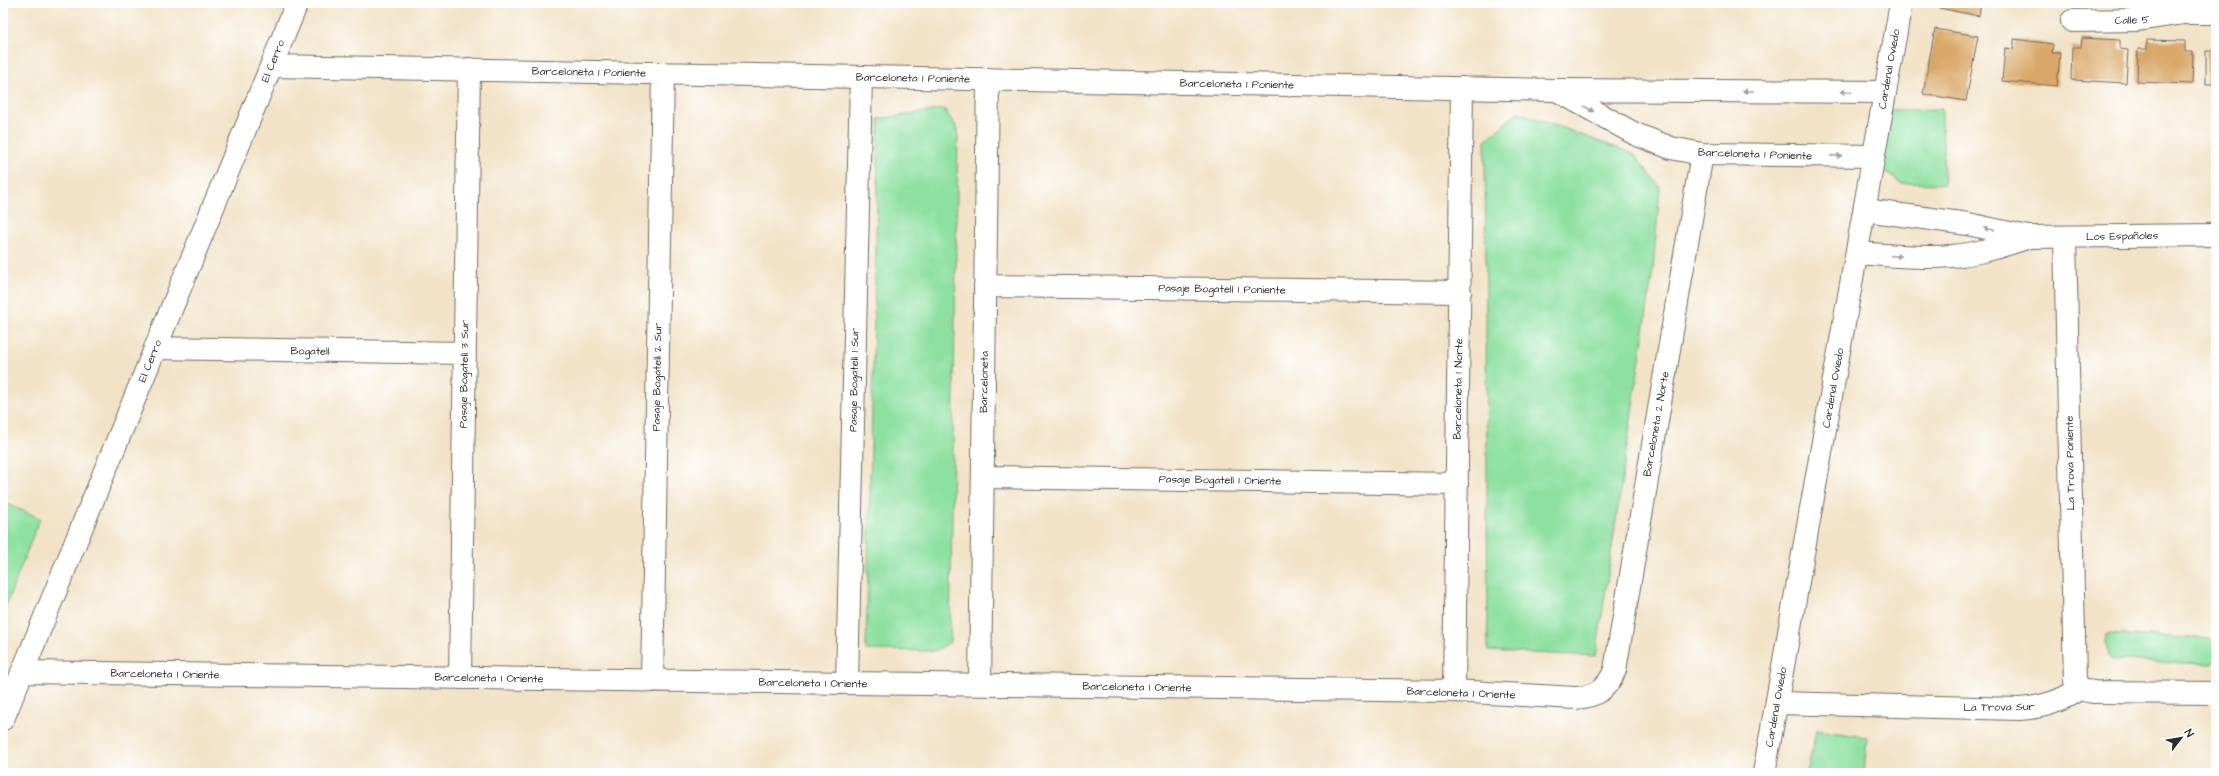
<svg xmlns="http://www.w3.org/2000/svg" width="2219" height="776" font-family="'Architects Daughter',sans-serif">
	<rect width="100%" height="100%" fill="#fff"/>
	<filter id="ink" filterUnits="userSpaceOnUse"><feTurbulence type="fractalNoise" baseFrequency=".025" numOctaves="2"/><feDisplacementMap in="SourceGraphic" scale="8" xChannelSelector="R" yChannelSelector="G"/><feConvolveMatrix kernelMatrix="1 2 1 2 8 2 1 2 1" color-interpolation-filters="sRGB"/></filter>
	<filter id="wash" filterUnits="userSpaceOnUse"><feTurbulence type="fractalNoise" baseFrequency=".012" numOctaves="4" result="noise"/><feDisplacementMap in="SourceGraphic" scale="16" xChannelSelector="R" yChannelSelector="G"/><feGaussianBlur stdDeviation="0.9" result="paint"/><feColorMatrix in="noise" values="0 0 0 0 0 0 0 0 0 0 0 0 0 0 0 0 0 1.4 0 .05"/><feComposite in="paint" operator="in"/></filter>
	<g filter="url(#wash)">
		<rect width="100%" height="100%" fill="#f2e3c8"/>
		<!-- green -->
		<path fill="#8ee0a1" stroke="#5c8666" d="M 944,109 L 958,129 L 950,642 L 935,651 L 866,650 L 879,119 Z
			M 1942,109 L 1944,184 L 1901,183 L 1876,166 L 1889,110 Z
			M 1518,112 L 1634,154 L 1660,187 L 1653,270 L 1596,656 L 1488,651 L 1485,141 Z
			M 3,502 L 40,518 L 3,613 Z
			M 2106,634 L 2216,639 L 2216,661 L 2212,664 L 2117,661 L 2110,658 L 2106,644 Z
			M 1816,730 L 1867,737 L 1864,773 L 1807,773 Z"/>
		<g id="blocks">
			<!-- building -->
			<path fill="#d9a869" d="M 1940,3 L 1981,3 L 1979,16 L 1939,8 Z
				M 1935,29 L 1978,36 L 1966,101 L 1923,94 Z
				M 2082,38 L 2120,40 L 2120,49 L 2128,50 L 2126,83 L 2071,80 L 2072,47 L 2081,47 Z
				M 2014,39 L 2053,44 L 2052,53 L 2060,53 L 2057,86 L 2002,81 L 2005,48 L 2014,49 Z
				M 2147,40 L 2185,41 L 2185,51 L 2193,51 L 2192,84 L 2137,82 L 2138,49 L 2147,49 Z
				M 2206,51 L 2216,51 L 2216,84 L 2206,84 Z"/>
		</g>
	</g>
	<g filter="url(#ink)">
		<use href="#blocks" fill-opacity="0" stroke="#716b62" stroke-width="1"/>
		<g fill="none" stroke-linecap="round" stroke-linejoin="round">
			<defs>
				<path id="minor" d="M 2072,21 L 2138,20 L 2184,13 L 2216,13
					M 271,66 L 1555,90 L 1885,92
					M 1558,91 L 1635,134 L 1671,148 L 1702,154 L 1874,156
					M 1865,210 L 1968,224 L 2028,237 L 2216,235
					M 2065,237 L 2075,681 C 2080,689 2084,691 2094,692 L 2216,693
					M 1857,253 C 1888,255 1920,259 1952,256 C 1978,254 2002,246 2026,238
					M 985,286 L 1460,292
					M 155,348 L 465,353
					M 983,477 L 1457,484
					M 22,672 L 1454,691 L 1575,698 C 1596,697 1607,689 1615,670 L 1702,154
					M 460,678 L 469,69
					M 652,681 L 663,73
					M 847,683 L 861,77
					M 980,685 L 988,79
					M 1454,691 L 1462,88
					M 1777,703 L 2020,709 C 2043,707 2061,702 2080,688
					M 3,719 L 297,3"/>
				<path id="tertiary" d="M 1764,773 L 1901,3"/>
			</defs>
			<!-- minor casing -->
			<use href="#minor" stroke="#716b62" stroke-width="24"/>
			<!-- tertiary casing -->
			<use href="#tertiary" stroke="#716b62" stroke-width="24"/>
			<!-- minor -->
			<use href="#minor" stroke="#fff" stroke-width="22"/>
			<!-- tertiary -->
			<use href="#tertiary" stroke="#fff" stroke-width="22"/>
		</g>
		<!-- one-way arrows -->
		<defs><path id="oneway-solid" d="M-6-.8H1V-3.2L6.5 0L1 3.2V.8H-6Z"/></defs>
		<g fill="#a0a0a0">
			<use href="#oneway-solid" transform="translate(1748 91) rotate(-180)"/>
			<use href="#oneway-solid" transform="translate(1846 92) rotate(-180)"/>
			<use href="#oneway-solid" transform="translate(1589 109) rotate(29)"/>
			<use href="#oneway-solid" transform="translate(1836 156) rotate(1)"/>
			<use href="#oneway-solid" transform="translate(1989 229) rotate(-168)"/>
			<use href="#oneway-solid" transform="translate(1896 256) rotate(3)"/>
		</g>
	</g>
	<g text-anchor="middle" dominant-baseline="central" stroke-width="4" stroke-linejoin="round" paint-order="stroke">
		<!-- street labels -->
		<g font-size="11" fill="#2b2b2b" stroke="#fff">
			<text transform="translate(2132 20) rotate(-2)">Calle 5</text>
			<text transform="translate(273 61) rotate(-68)">El Cerro</text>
			<text transform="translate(1889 69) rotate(-80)">Cardenal Oviedo</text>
			<text transform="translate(589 72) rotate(1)">Barceloneta 1 Poniente</text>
			<text transform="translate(913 78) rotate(1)">Barceloneta 1 Poniente</text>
			<text transform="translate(1237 84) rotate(1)">Barceloneta 1 Poniente</text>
			<text transform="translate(1755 154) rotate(2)">Barceloneta 1 Poniente</text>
			<text transform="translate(2122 236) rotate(-1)">Los Españoles</text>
			<text transform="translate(1222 289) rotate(1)">Pasaje Bogatell 1 Poniente</text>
			<text transform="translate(310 351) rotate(1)">Bogatell</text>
			<text transform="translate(150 361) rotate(-68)">El Cerro</text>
			<text transform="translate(464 374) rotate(-89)">Pasaje Bogatell 3 Sur</text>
			<text transform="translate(657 377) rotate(-89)">Pasaje Bogatell 2 Sur</text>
			<text transform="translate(854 380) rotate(-89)">Pasaje Bogatell 1 Sur</text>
			<text transform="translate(984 382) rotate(-89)">Barceloneta</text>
			<text transform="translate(1833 388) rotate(-80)">Cardenal Oviedo</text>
			<text transform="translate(1458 389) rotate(-89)">Barceloneta 1 Norte</text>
			<text transform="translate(1656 424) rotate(-80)">Barceloneta 2 Norte</text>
			<text transform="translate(2070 463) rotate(-91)">La Trova Poniente</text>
			<text transform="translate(1220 480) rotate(1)">Pasaje Bogatell 1 Oriente</text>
			<text transform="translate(165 674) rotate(1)">Barceloneta 1 Oriente</text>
			<text transform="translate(489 678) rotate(1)">Barceloneta 1 Oriente</text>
			<text transform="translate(813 683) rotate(1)">Barceloneta 1 Oriente</text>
			<text transform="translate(1137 687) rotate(1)">Barceloneta 1 Oriente</text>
			<text transform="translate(1461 693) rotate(2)">Barceloneta 1 Oriente</text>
			<text transform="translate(1776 707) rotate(-80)">Cardenal Oviedo</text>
			<text transform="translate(1999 707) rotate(-1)">La Trova Sur</text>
		</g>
	</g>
	<!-- margin -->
	<rect width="2219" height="776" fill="none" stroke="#fff" stroke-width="16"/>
	<!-- north arrow -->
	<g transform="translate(2181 738) rotate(59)" stroke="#ffffff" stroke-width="3" paint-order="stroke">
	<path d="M0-3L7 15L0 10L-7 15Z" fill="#2b2b2b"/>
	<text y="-6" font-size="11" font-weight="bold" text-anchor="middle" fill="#2b2b2b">N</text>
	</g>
</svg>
